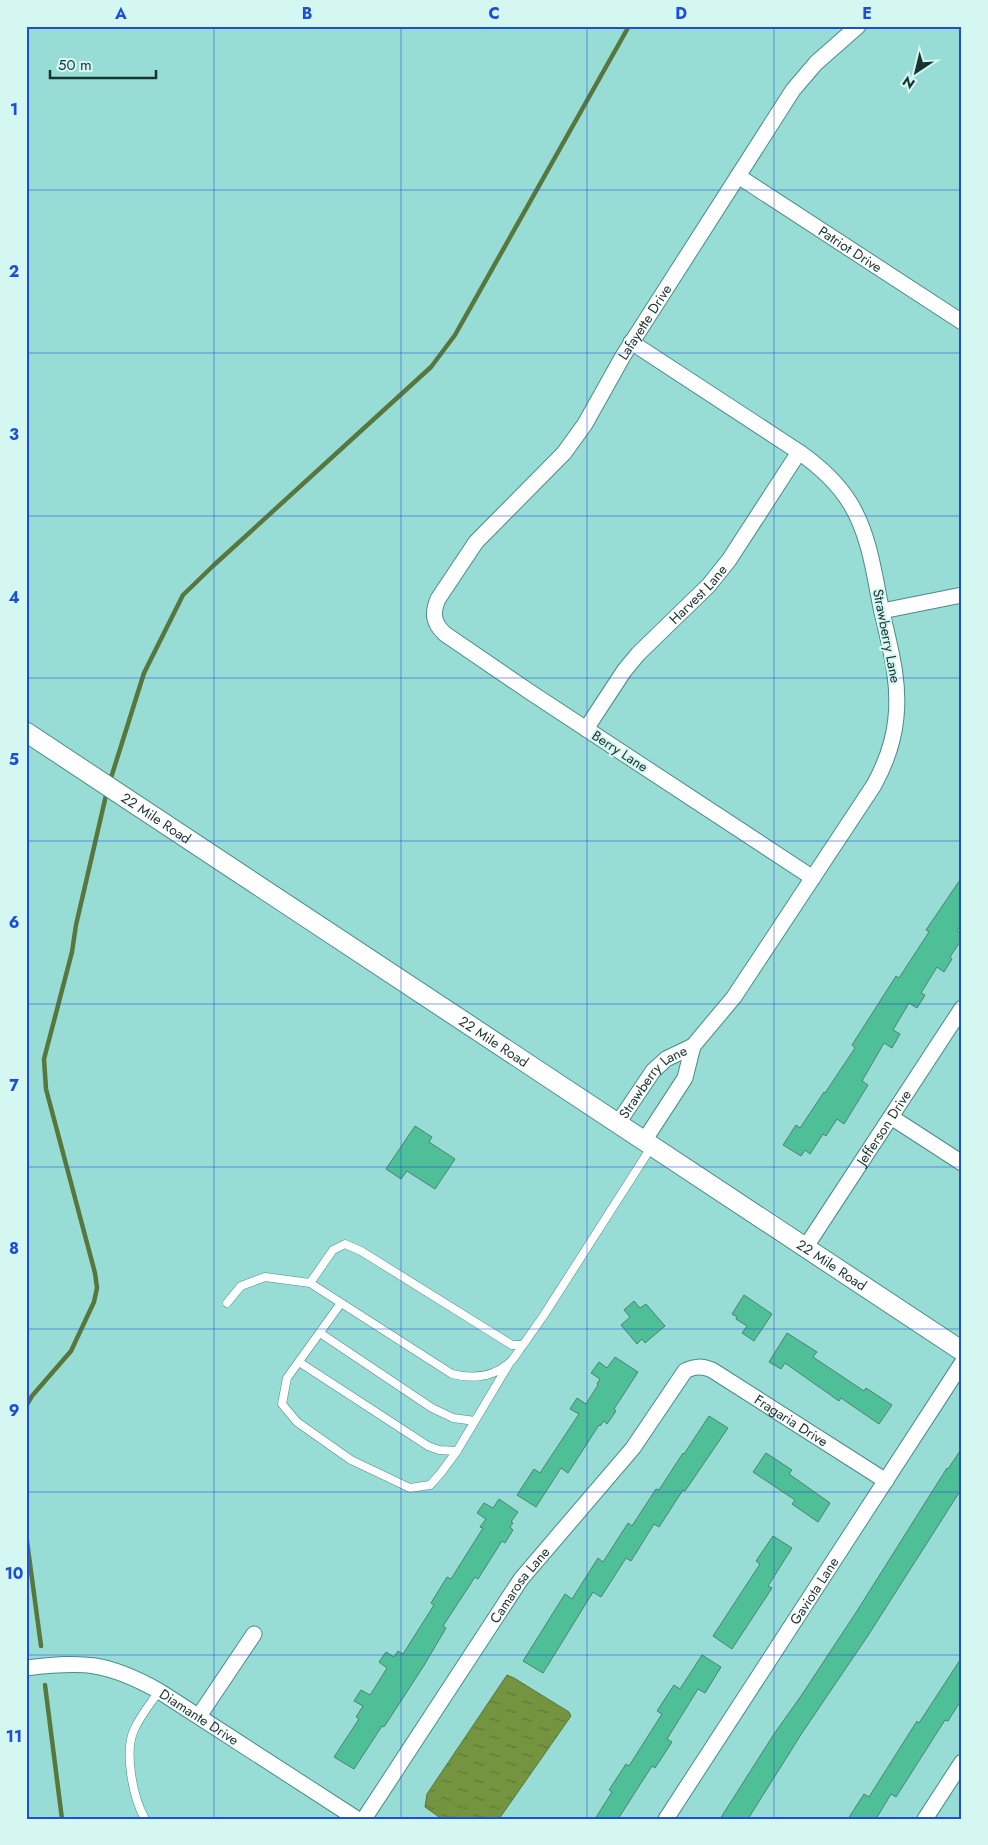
<svg xmlns="http://www.w3.org/2000/svg" width="988" height="1845" font-family="Jost,sans-serif">
	<defs>
		<pattern id="water-ripples" width="26" height="14" patternUnits="userSpaceOnUse" patternTransform="scale(1.25)"><rect width="26" height="14" fill="#749440"/><path d="M2 4q2-2 4 0t4 0M15 11q2-2 4 0t4 0" fill="none" stroke="#5e7a36"/></pattern>
	</defs>
	<rect width="100%" height="100%" fill="#98ddd5"/>
	<!-- water -->
	<path fill="url(#water-ripples)" stroke="#58773c" d="M 507,1675 L 514,1678 L 569,1712 L 571,1716 L 499,1819 L 442,1819 L 425,1807 L 427,1794 Z"/>
	<g fill="none" stroke-linecap="round" stroke-linejoin="round">
		<!-- stream -->
		<path stroke="#58773c" stroke-width="4.5" d="M 110,781 L 144,673 L 183,595 L 214,565 L 431,367 L 455,335 L 629,26
			M 26,1406 L 32,1396 L 71,1351 L 94,1302 L 97,1288 L 95,1273 L 46,1089 L 44,1059 L 72,952 L 76,925 L 107,791
			M 26,1534 L 41,1646
			M 45,1685 L 62,1819"/>
	</g>
	<!-- building -->
	<path fill="#4fbf97" stroke="#4b846e" d="M 962,877 L 962,923 L 957,931 L 962,934 L 962,939 L 950,957 L 952,959 L 944,972 L 937,967 L 921,993 L 925,995 L 917,1008 L 909,1003 L 893,1030 L 900,1034 L 892,1048 L 884,1043 L 862,1081 L 868,1085 L 844,1124 L 837,1119 L 826,1136 L 823,1134 L 810,1154 L 805,1150 L 801,1156 L 783,1145 L 796,1125 L 800,1128 L 824,1092 L 825,1093 L 855,1048 L 852,1045 L 896,976 L 899,978 L 929,932 L 926,930 Z
		M 415,1126 L 432,1137 L 429,1142 L 455,1159 L 435,1189 L 407,1171 L 401,1179 L 386,1169 Z
		M 744,1295 L 772,1314 L 754,1341 L 742,1333 L 747,1326 L 736,1319 L 737,1317 L 732,1314 Z
		M 634,1301 L 640,1308 L 646,1304 L 665,1326 L 645,1343 L 642,1339 L 637,1344 L 621,1325 L 630,1317 L 624,1310 Z
		M 787,1333 L 817,1352 L 813,1357 L 864,1391 L 866,1388 L 892,1405 L 879,1424 L 841,1398 L 839,1401 L 785,1363 L 781,1369 L 769,1362 Z
		M 615,1357 L 638,1372 L 614,1409 L 616,1411 L 607,1424 L 604,1421 L 600,1426 L 599,1425 L 568,1473 L 561,1468 L 536,1507 L 517,1495 L 534,1469 L 540,1473 L 579,1414 L 570,1409 L 577,1398 L 586,1404 L 598,1385 L 597,1384 L 600,1379 L 591,1373 L 599,1362 L 607,1368 Z
		M 709,1416 L 728,1428 L 685,1491 L 683,1490 L 659,1527 L 654,1524 L 631,1561 L 626,1558 L 601,1597 L 593,1592 L 543,1673 L 523,1661 L 565,1594 L 572,1599 L 598,1558 L 603,1562 L 628,1523 L 632,1526 L 656,1489 L 659,1490 L 683,1453 L 684,1454 Z
		M 962,1448 L 962,1488 L 869,1634 L 802,1733 L 748,1819 L 720,1819 L 774,1734 L 801,1696 L 857,1611 L 947,1468 L 948,1469 Z
		M 766,1453 L 792,1470 L 789,1474 L 830,1503 L 818,1522 L 792,1504 L 795,1500 L 753,1472 Z
		M 499,1499 L 518,1512 L 511,1522 L 513,1523 L 510,1527 L 513,1530 L 505,1543 L 502,1541 L 478,1579 L 475,1577 L 443,1626 L 446,1628 L 423,1667 L 384,1727 L 382,1726 L 354,1769 L 334,1757 L 359,1719 L 356,1717 L 363,1706 L 354,1701 L 361,1690 L 370,1695 L 374,1689 L 387,1668 L 379,1662 L 386,1652 L 394,1657 L 398,1651 L 403,1654 L 434,1605 L 431,1603 L 447,1577 L 451,1579 L 483,1528 L 480,1527 L 486,1519 L 477,1513 L 484,1503 L 493,1508 Z
		M 773,1536 L 792,1548 L 768,1586 L 772,1588 L 732,1649 L 713,1636 L 760,1564 L 756,1561 Z
		M 702,1655 L 721,1667 L 705,1693 L 698,1689 L 667,1739 L 672,1742 L 655,1768 L 652,1766 L 618,1819 L 595,1819 L 612,1792 L 609,1790 L 626,1764 L 629,1766 L 662,1714 L 657,1711 L 674,1685 L 680,1689 Z
		M 962,1657 L 962,1699 L 948,1721 L 945,1720 L 896,1797 L 891,1794 L 876,1819 L 848,1819 L 864,1794 L 869,1797 L 917,1721 L 919,1723 Z"/>
	<g fill="none" stroke-linecap="round" stroke-linejoin="round">
		<defs>
			<path id="service" d="M 310,1283 L 452,1374 C 472,1379 491,1378 508,1364 C 514,1360 518,1351 523,1345
				M 227,1303 L 241,1286 L 265,1277 L 310,1283 L 333,1250 L 345,1244 L 361,1251 L 512,1345 L 523,1345 L 544,1315 L 652,1146
				M 341,1303 L 287,1378 L 282,1404 L 297,1422 L 351,1460 L 410,1488 L 430,1485 L 440,1474 L 457,1451 L 509,1364
				M 320,1333 L 432,1408 L 453,1418 L 475,1421
				M 299,1362 L 428,1446 L 439,1450 L 457,1451
				M 144,1817 C 133,1797 124,1752 134,1730 C 140,1716 151,1703 159,1691"/>
			<g id="minor">
				<path id="s1" d="M 738,176 L 962,322"/>
				<path d="M 882,611 L 962,595"/>
				<path id="s2" d="M 586,729 L 624,671 L 638,654 L 709,585 L 729,560 L 799,452"/>
				<path id="s3" d="M 813,878 L 530,692 L 445,634 C 433,623 432,613 438,599 L 476,542 L 564,453 L 585,424 L 623,356 L 793,90 L 816,63 L 858,26"/>
				<path d="M 891,1117 L 962,1163"/>
				<path id="s4" d="M 618,1123 L 653,1071 L 666,1059 L 693,1046 L 734,997 L 874,785 C 886,763 894,741 896,717 C 900,679 889,644 881,608 C 874,572 869,534 850,503 C 837,482 819,466 799,452 L 631,342"/>
				<path d="M 644,1141 L 685,1078 L 693,1046"/>
				<path id="s5" d="M 805,1248 L 962,1008"/>
				<path id="s6" d="M 26,1668 C 84,1661 107,1662 159,1691 L 357,1819"/>
				<path d="M 199,1716 L 254,1634"/>
				<path id="s7" d="M 364,1819 L 521,1579 L 633,1448 L 685,1371 C 695,1366 701,1366 712,1370 L 886,1481"/>
				<path id="s8" d="M 666,1819 L 962,1363"/>
				<path d="M 925,1819 L 962,1762"/>
			</g>
			<g id="tertiary">
				<path id="s9" d="M 26,732 L 962,1351"/>
			</g>
		</defs>
		<!-- service casing -->
		<use href="#service" stroke="#498d86" stroke-width="9"/>
		<!-- minor casing -->
		<use href="#minor" stroke="#498d86" stroke-width="17"/>
		<!-- tertiary casing -->
		<use href="#tertiary" stroke="#498d86" stroke-width="21"/>
		<!-- service -->
		<use href="#service" stroke="#fff" stroke-width="8"/>
		<!-- minor -->
		<use href="#minor" stroke="#fff" stroke-width="15"/>
		<!-- tertiary -->
		<use href="#tertiary" stroke="#fff" stroke-width="19"/>
	</g>
	<!-- grid -->
	<path fill="none" stroke="#1d4ed8" stroke-width="1" stroke-opacity="0.55" d="M 214,26 L 214,1819M 401,26 L 401,1819M 587,26 L 587,1819M 774,26 L 774,1819M 26,190 L 962,190M 26,353 L 962,353M 26,516 L 962,516M 26,678 L 962,678M 26,841 L 962,841M 26,1004 L 962,1004M 26,1167 L 962,1167M 26,1329 L 962,1329M 26,1492 L 962,1492M 26,1655 L 962,1655"/>
	<g text-anchor="middle" dominant-baseline="central" stroke-width="4" stroke-linejoin="round" paint-order="stroke">
		<!-- street labels -->
		<g font-size="14" fill="#183431" stroke="#d5f7f2">
			<text stroke="none"><textPath href="#s1" startOffset="134">Patriot Drive</textPath></text>
			<text stroke="none"><textPath href="#s3" startOffset="828">Lafayette Drive</textPath></text>
			<text stroke="none"><textPath href="#s2" startOffset="176">Harvest Lane</textPath></text>
			<text transform="translate(887 636) rotate(79)">Strawberry Lane</text>
			<text transform="translate(620 751) rotate(33)">Berry Lane</text>
			<text stroke="none"><textPath href="#s9" startOffset="156">22 Mile Road</textPath></text>
			<text stroke="none"><textPath href="#s9" startOffset="561">22 Mile Road</textPath></text>
			<text stroke="none"><textPath href="#s4" startOffset="55">Strawberry Lane</textPath></text>
			<text stroke="none"><textPath href="#s5" startOffset="144">Jefferson Drive</textPath></text>
			<text stroke="none"><textPath href="#s9" startOffset="966">22 Mile Road</textPath></text>
			<text stroke="none"><textPath href="#s7" startOffset="674">Fragaria Drive</textPath></text>
			<text stroke="none"><textPath href="#s7" startOffset="281">Camarosa Lane</textPath></text>
			<text stroke="none"><textPath href="#s8" startOffset="272">Gaviota Lane</textPath></text>
			<text stroke="none"><textPath href="#s6" startOffset="186">Diamante Drive</textPath></text>
		</g>
	</g>
	<!-- border -->
	<rect width="988" height="1845" fill="none" stroke="#d5f7f2" stroke-width="55"/>
	<!-- north arrow -->
	<g transform="translate(916 72) rotate(215)" stroke="#d5f7f2" stroke-width="4" paint-order="stroke">
	<path d="M0-4L9 19L0 12L-9 19Z" fill="#183431"/>
	<text y="-8" font-size="14" font-weight="bold" text-anchor="middle" fill="#183431">N</text>
	</g>
	<!-- scale -->
	<path d="M50 70v8h106v-8" fill="none" stroke="#183431" stroke-width="2.5"/>
	<text x="58" y="70" font-size="15" fill="#183431" stroke="#d5f7f2" stroke-width="4" paint-order="stroke">50 m</text>
	<rect x="28" y="28" width="932" height="1790" fill="none" stroke="#1d4ed8" stroke-width="2"/>
	<g font-size="16" text-anchor="middle" font-weight="bold" fill="#1d4ed8">
		<text x="121" y="19">A</text>
		<text x="307" y="19">B</text>
		<text x="494" y="19">C</text>
		<text x="681" y="19">D</text>
		<text x="867" y="19">E</text>
		<text x="14" y="115">1</text>
		<text x="14" y="277">2</text>
		<text x="14" y="440">3</text>
		<text x="14" y="603">4</text>
		<text x="14" y="765">5</text>
		<text x="14" y="928">6</text>
		<text x="14" y="1091">7</text>
		<text x="14" y="1254">8</text>
		<text x="14" y="1416">9</text>
		<text x="14" y="1579">10</text>
		<text x="14" y="1742">11</text>
	</g>
</svg>
